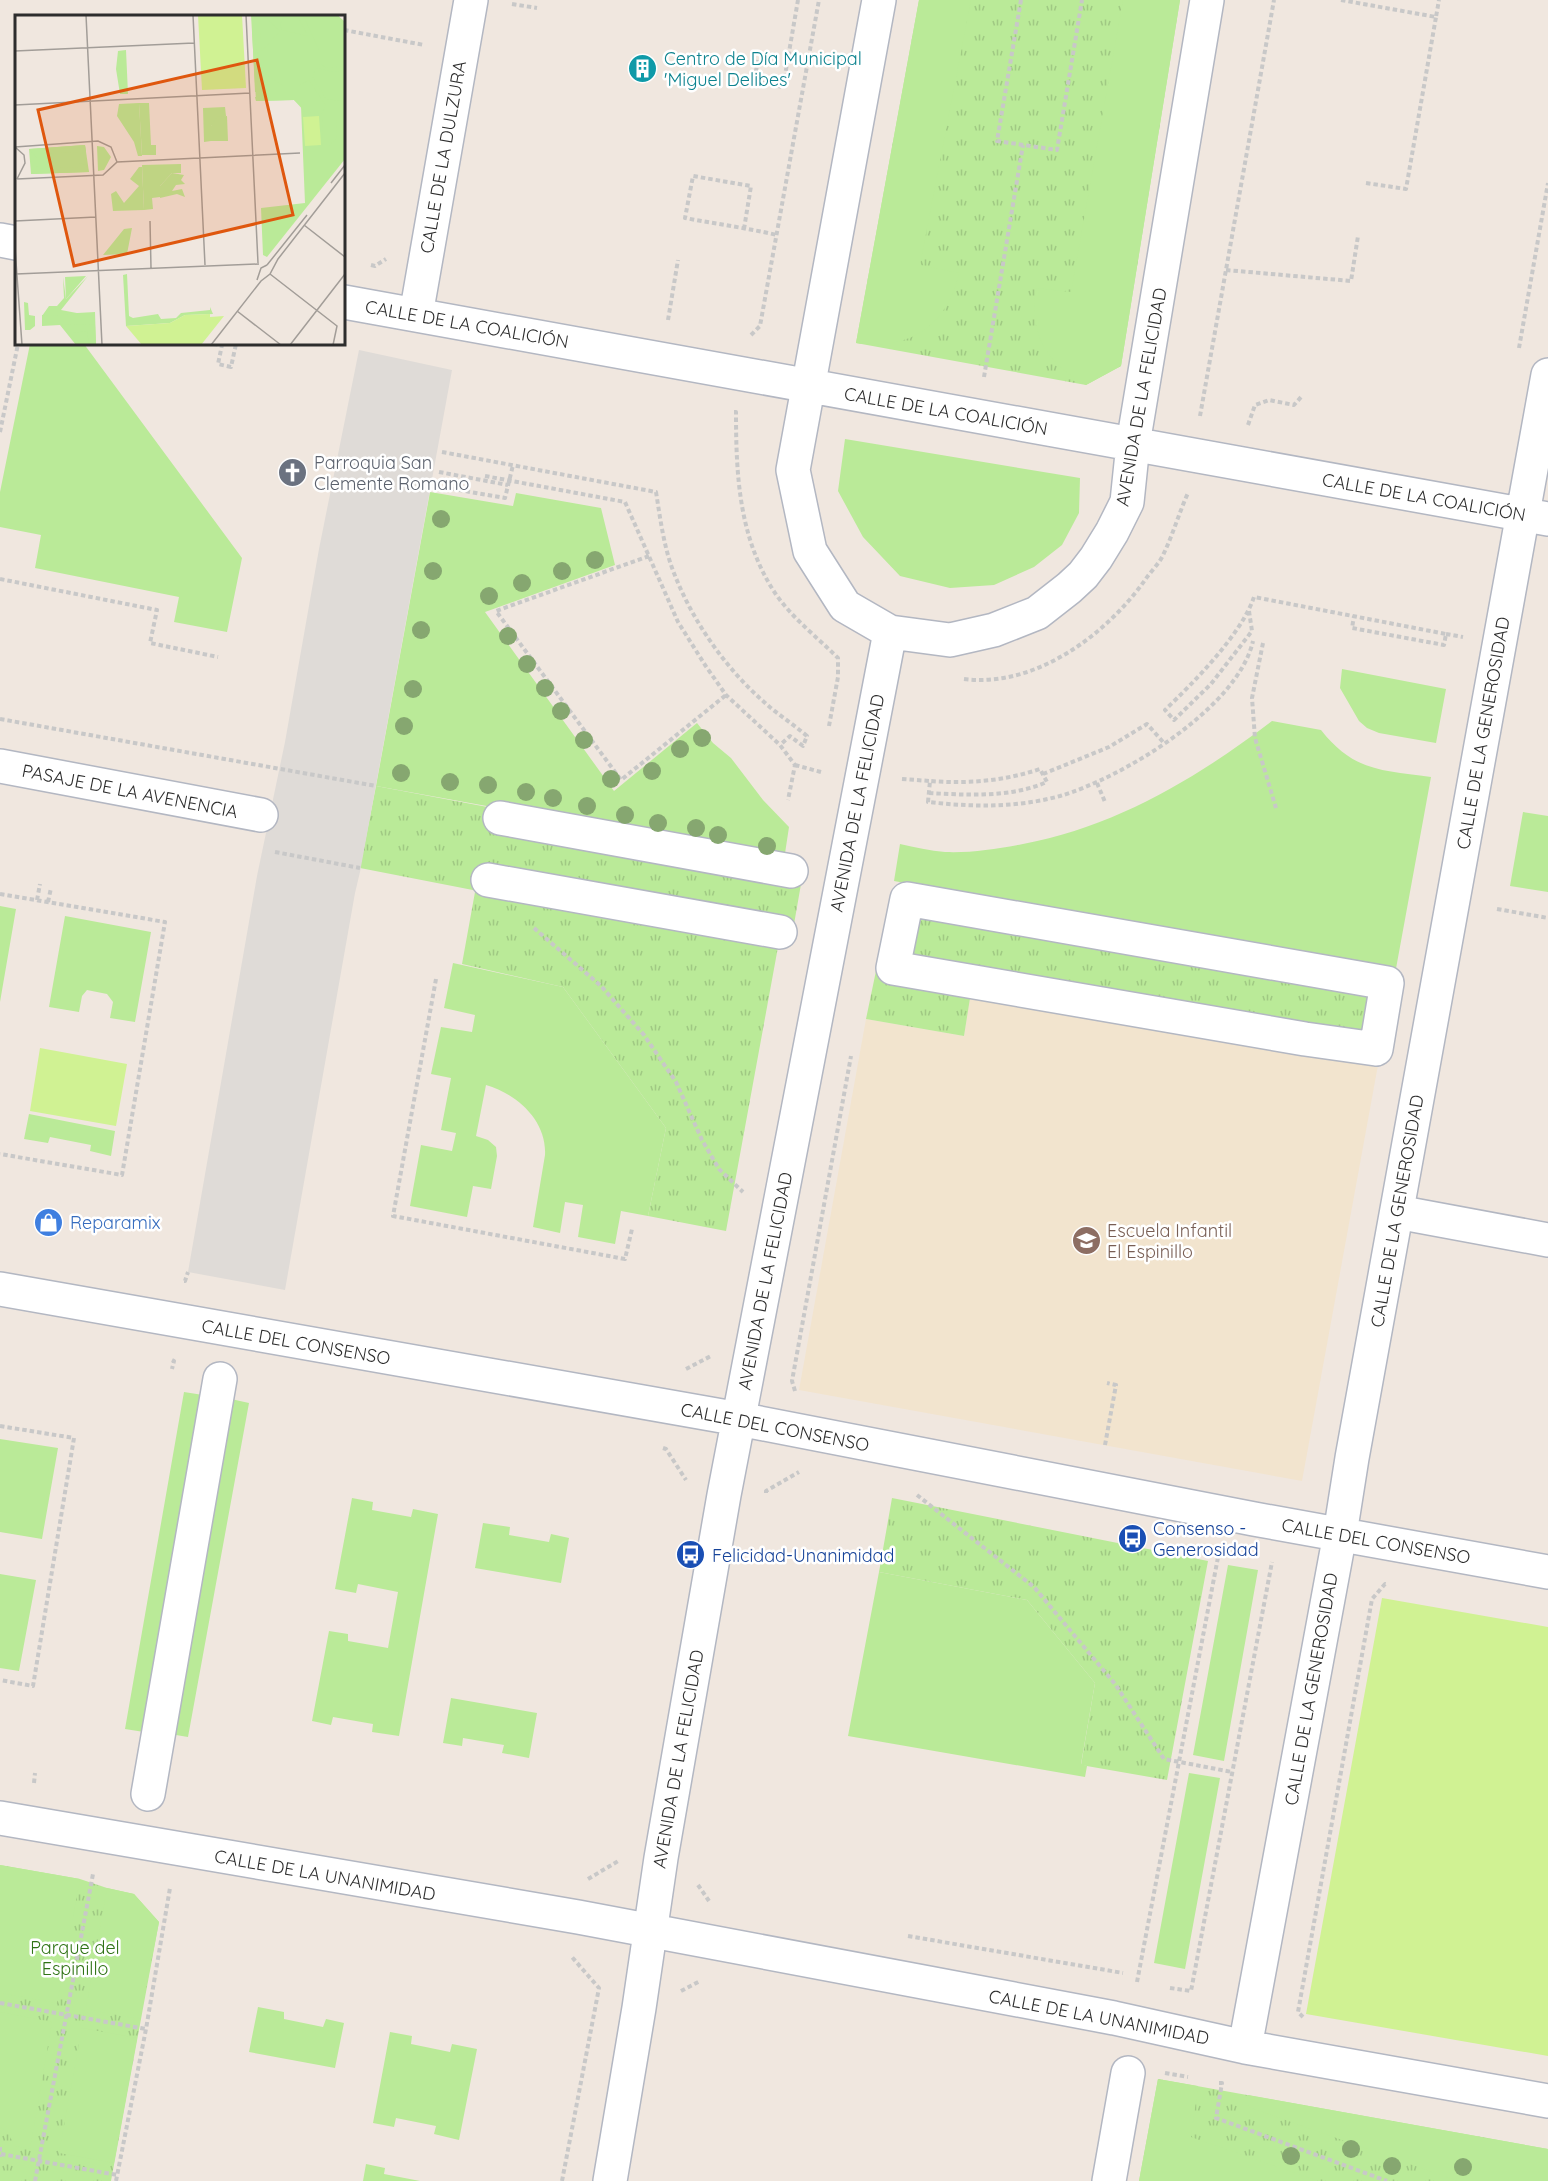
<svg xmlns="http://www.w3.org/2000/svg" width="1548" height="2181" font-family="Quicksand,sans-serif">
	<defs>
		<pattern id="park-tufts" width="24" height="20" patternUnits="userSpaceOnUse" patternTransform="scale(1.5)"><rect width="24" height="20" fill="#baea98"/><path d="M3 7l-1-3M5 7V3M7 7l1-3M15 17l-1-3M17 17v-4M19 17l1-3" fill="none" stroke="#a0c983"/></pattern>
	</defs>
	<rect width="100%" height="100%" fill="#f0e7df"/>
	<!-- education -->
	<path fill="#f2e4ce" d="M 971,991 L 1378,1065 L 1302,1481 L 799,1390 L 866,1019 L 964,1036 Z"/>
	<!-- park -->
	<path fill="url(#park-tufts)" d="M 919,0 L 1180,0 L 1121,366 L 1086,385 L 856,343 Z
		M 376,786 L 804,867 L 790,947 L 689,930 L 778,947 L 726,1231 L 648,1216 L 666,1128 L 563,987 L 462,964 L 475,892 L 550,905 L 360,868 Z
		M 901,883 L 1395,974 L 1378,1065 L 971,992 L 964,1036 L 866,1019 L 887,918 Z
		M 892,1498 L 1208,1561 L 1167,1780 L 1081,1765 L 1095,1683 L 1027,1600 L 879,1572 Z
		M 0,1865 L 80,1879 L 107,1888 L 134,1894 L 159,1922 L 111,2181 L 0,2181 Z
		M 1158,2079 L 1548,2149 L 1548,2181 L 1139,2181 Z"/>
	<!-- garden -->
	<path fill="#baea98" d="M 919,0 L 971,0 L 920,265 L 959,273 C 947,326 909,351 856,343 Z
		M 1123,0 L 1180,0 L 1121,366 L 1086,385 C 1046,362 1029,335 1036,288 L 1071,292 Z
		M 30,344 L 84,344 L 242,558 L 227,632 L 174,622 L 179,597 L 35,568 L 41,535 L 0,527 L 0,492 Z
		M 845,439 L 1080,478 L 1079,513 L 1062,545 L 1034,567 L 994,585 L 950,588 L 900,576 L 863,537 L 838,491 Z
		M 430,492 L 513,506 L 516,493 L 601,508 L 615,565 L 485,612 L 614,791 L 697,723 L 713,743 L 731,758 L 763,800 L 789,827 L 784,860 L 376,786 Z
		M 1342,669 L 1446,689 L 1436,743 L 1379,733 L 1367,728 L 1359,721 L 1340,688 Z
		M 1272,721 L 1321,730 C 1354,772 1382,770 1431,777 L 1395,974 L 894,881 L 900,844 C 915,847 930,851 945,852 C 971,853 997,849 1023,844 C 1117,826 1197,778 1272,721 Z
		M 1523,812 L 1548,816 L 1548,892 L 1510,886 Z
		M 0,906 L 16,909 L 0,1002 Z
		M 65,916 L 151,932 L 135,1022 L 110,1018 L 113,1002 L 107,994 L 87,990 L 82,996 L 79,1012 L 49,1007 Z
		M 453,963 L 563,987 L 666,1128 L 648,1216 L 621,1211 L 615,1244 L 578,1237 L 583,1205 L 565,1202 L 560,1233 L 533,1227 L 545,1155 C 547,1121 517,1094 486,1085 L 476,1136 L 488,1140 L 496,1147 L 497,1156 L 491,1189 L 473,1186 L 467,1217 L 410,1206 L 421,1145 L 452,1151 L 456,1133 L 441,1130 L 451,1078 L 431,1074 L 441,1027 L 472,1032 L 475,1015 L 444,1008 Z
		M 29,1114 L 115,1131 L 111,1156 L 90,1151 L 91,1145 L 50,1137 L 48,1143 L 24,1139 Z
		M 184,1392 L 203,1395 L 144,1732 L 125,1729 Z
		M 231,1399 L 249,1403 L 188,1737 L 170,1734 Z
		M 0,1439 L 58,1448 L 42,1539 L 0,1532 Z
		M 352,1498 L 373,1502 L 372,1510 L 411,1517 L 413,1509 L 438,1514 L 399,1736 L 372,1732 L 373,1724 L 333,1717 L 331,1725 L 312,1721 L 329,1631 L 348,1634 L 348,1641 L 388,1648 L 398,1592 L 358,1584 L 356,1593 L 335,1589 Z
		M 483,1523 L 510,1527 L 509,1535 L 549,1542 L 551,1534 L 569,1538 L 561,1583 L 475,1568 Z
		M 1228,1565 L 1258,1570 L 1224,1761 L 1193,1755 Z
		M 879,1572 L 1027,1600 L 1095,1683 L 1081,1764 L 1087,1766 L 1085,1777 L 848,1736 Z
		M 0,1574 L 36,1580 L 19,1671 L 0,1668 Z
		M 451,1698 L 537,1713 L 529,1758 L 502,1753 L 504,1745 L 463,1738 L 462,1746 L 443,1743 Z
		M 1189,1773 L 1220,1778 L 1185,1969 L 1154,1963 Z
		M 0,1865 L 80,1879 L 57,2003 L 0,1993 Z
		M 107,1888 L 134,1894 L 159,1922 L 140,2019 L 86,2009 Z
		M 258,2007 L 284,2012 L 284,2019 L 323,2027 L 326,2019 L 344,2023 L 335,2068 L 249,2052 Z
		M 0,2012 L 52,2022 L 30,2149 L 15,2146 L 7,2131 L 0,2127 Z
		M 82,2028 L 137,2038 L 114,2163 L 59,2153 Z
		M 390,2032 L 412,2036 L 411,2044 L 450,2052 L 452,2044 L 477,2049 L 459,2140 L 434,2134 L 436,2126 L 396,2118 L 394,2127 L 373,2123 Z
		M 1158,2079 L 1198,2086 L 1191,2137 L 1318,2181 L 1139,2181 Z
		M 1248,2095 L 1548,2149 L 1548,2181 L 1458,2181 L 1249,2107 L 1245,2101 Z
		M 366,2164 L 385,2168 L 384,2174 L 420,2181 L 363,2181 Z"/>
	<!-- pitch -->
	<path fill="#d0f293" d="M 40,1048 L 127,1064 L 116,1126 L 30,1111 Z
		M 1382,1598 L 1548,1627 L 1548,2056 L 1306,2014 Z"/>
	<!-- plaza -->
	<path fill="#dfdbd7" d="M 359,350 L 452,370 L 360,872 L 355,893 L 285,1290 L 188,1272 L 257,876 L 285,742 L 319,549 Z"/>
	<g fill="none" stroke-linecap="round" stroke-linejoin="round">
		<defs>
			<path id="street" d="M 879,0 L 793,470 L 810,551 L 845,606 L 890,632 L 950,640 L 994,630 L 1037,613 L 1069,588 L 1083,575 L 1096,558 L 1112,532 L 1127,502 L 1133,444 L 1207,0
				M 0,240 L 16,243
				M 344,302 L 1548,519
				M 416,315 L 471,0
				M 0,766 L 261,815
				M 500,818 L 791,871
				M 488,880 L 780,932
				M 907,899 L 1387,983 L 1376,1049 L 1305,1039 L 893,968 Z
				M 1397,1212 L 1548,1240
				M 0,1289 L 739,1419 L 1254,1519 L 1548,1572
				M 148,1794 L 220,1379
				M 0,1818 L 578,1917 L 1114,2018 L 1245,2047 L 1548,2101
				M 1245,2047 L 1340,1534 L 1352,1458 L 1548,375
				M 610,2181 L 639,2008 L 661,1858 L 724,1495 L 890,632
				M 1109,2181 L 1128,2073"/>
		</defs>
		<!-- street casing -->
		<use href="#street" stroke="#b3b7c2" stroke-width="36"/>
		<!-- path -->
		<path stroke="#c8c8c8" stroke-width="4" stroke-dasharray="4.5 3" stroke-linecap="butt" d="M 1021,0 L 997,141 L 1057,150 L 1082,0
			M 1341,0 L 1436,17 L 1439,0
			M 512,4 L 537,8
			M 344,30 L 424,45
			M 758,60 L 754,81 L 783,87 L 798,0
			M 1366,183 L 1406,189 L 1436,17
			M 744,229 L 751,186 L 693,176 L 685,218 C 716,224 747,228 777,235
			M 371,265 L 375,266 L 386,259
			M 1226,270 L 1351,281 L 1358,236
			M 668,320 L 678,260
			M 751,335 L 760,326 L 819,0
			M 213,344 L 222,345 L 218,364 L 231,367 L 236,344
			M 1519,348 L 1548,183
			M 984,377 L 1023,145
			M 734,412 L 736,412 C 736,476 739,538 775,593 C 792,618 817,637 838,658 L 838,677 L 829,726
			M 1200,416 L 1274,0
			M 1248,425 L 1255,405 L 1269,400 L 1294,405 L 1302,396
			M 0,432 L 18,344
			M 442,452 L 656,492 C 660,517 663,541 671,565 C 689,616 723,666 764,702 C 777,714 793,724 807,736 L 803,746 L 790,736 L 780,745
			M 439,472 L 508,485
			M 485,476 L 625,502 L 678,622 L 705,665 L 726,695 L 780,745 L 795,765 L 788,800
			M 436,486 L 505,498 L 513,465
			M 649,556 L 496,611 L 621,780 L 726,695
			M 0,579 L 157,610 L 150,643 L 218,657
			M 1249,611 L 1252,631 L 1211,684 L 1174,720 L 1165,710 C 1194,682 1241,635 1254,597 L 1446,634 L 1444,645 L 1352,628 L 1354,616
			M 1446,634 L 1463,637
			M 1263,643 L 1252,698 L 1255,738 L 1276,808
			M 964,679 C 1035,688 1106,635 1145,580 C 1151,571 1160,563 1164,553 C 1173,534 1179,513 1188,493
			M 0,719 L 376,786
			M 795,765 L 821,772
			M 1043,774 L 1109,747 L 1147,724 L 1164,743
			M 902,779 L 930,781
			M 1097,783 L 1105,802
			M 929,793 C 967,795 1010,798 1047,782 L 1040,769 C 1004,781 968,784 930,781 L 928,802 C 972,807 1016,808 1060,796 C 1122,778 1238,708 1253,641
			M 275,852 L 360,868
			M 0,894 L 165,922 L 122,1175 L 0,1154
			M 37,900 L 40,884
			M 48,902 L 51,888
			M 1497,909 L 1548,918
			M 534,928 L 601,986 L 644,1035 L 676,1082 L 702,1140 L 719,1169 L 743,1192
			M 436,979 L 393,1216 L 625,1259 L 632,1229
			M 184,1281 L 185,1281 L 188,1272
			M 172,1360 L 174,1361 L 172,1369
			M 686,1369 L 711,1356
			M 795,1391 L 792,1381 L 851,1056
			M 0,1426 L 74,1438 L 33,1686 L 0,1680
			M 1105,1445 L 1116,1385 L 1107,1383
			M 663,1448 L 666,1449 L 686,1480
			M 766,1493 L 766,1491 L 799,1472
			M 917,1495 L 1034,1587 L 1115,1684 L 1164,1759 L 1232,1772
			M 34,1783 L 35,1773
			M 588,1879 L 620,1860
			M 698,1885 L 709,1901
			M 908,1936 L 1123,1973
			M 1137,1982 L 1219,1552
			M 1170,1988 L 1191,1991 L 1272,1562
			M 681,1991 L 700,1981
			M 0,2003 L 146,2029
			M 1303,2017 L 1298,2012 L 1372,1599 L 1385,1584 L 1388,1585
			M 1165,2073 L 1188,2077
			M 1219,2083 L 1222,2083 L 1216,2118 L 1387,2181
			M 0,2147 L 0,2157
			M 1,2154 L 117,2175
			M 35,2181 L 93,1874
			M 116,2181 L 146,2029 L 170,1888
			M 562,2181 L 599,1988 L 571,1956"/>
		<!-- street -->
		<use href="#street" stroke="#fff" stroke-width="33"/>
	</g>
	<!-- trees -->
	<g fill="#86a770">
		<circle cx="441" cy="519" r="9"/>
		<circle cx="595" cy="560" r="9"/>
		<circle cx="433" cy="571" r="9"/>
		<circle cx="562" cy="571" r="9"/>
		<circle cx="522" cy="583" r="9"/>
		<circle cx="489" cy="596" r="9"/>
		<circle cx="421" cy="630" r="9"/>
		<circle cx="508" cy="636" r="9"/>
		<circle cx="527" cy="664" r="9"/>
		<circle cx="545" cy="688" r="9"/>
		<circle cx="413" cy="689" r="9"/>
		<circle cx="561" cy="711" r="9"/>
		<circle cx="404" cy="726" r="9"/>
		<circle cx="702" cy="738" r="9"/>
		<circle cx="584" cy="740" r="9"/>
		<circle cx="680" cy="749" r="9"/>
		<circle cx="652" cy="771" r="9"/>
		<circle cx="401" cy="773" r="9"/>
		<circle cx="611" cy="779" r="9"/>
		<circle cx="450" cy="782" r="9"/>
		<circle cx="488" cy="785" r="9"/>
		<circle cx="526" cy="792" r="9"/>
		<circle cx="553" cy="798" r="9"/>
		<circle cx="587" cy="806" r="9"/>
		<circle cx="625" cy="815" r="9"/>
		<circle cx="658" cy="823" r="9"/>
		<circle cx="696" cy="828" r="9"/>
		<circle cx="718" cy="835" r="9"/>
		<circle cx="767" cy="846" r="9"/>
		<circle cx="1351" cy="2149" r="9"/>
		<circle cx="1291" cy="2156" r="9"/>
		<circle cx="1392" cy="2166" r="9"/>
		<circle cx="1463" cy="2167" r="9"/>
	</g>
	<!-- icons -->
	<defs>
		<symbol id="building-disc" viewBox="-11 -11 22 22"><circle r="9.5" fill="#0f9aa8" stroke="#fff"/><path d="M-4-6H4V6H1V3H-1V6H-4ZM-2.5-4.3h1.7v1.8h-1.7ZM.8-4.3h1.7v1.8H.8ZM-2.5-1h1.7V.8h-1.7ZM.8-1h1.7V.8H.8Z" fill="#fff"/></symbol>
		<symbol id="church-disc" viewBox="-11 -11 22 22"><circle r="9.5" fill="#6b7280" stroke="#fff"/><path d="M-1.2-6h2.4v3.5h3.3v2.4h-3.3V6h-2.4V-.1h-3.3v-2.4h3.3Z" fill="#fff"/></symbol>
		<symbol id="shop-disc" viewBox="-11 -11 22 22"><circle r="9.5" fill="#3f7fe0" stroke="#fff"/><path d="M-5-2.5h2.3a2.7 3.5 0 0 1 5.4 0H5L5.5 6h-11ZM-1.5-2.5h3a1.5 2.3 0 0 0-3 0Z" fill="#fff"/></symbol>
		<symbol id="school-disc" viewBox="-11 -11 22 22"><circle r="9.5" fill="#8d6e63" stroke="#fff"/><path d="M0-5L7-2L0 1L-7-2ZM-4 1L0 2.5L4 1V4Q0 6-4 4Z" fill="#fff"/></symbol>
		<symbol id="bus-disc" viewBox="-11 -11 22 22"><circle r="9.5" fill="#1a4fb4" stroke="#fff"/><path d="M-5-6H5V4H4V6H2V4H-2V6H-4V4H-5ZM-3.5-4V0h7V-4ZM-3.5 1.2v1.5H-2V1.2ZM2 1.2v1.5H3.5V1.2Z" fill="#fff"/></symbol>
	</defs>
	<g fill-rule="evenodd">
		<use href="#building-disc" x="626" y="52" width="33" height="33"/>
		<use href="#church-disc" x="276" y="456" width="33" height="33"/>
		<use href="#shop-disc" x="32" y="1206" width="33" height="33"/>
		<use href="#school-disc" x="1070" y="1224" width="33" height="33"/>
		<use href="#bus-disc" x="1116" y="1522" width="33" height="33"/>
		<use href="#bus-disc" x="674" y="1538" width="33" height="33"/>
	</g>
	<g text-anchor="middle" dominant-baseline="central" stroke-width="5" stroke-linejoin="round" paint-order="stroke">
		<!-- culture labels -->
		<g font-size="18" fill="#0d838f" stroke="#fff" text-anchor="start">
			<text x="664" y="58">Centro de Día Municipal<tspan x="664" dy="21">'Miguel Delibes'</tspan></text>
		</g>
		<!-- street labels -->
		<g font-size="18" fill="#2d2d2d" stroke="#fff">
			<text transform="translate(443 157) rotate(-80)">CALLE DE LA DULZURA</text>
			<text transform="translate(467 324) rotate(10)">CALLE DE LA COALICIÓN</text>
			<text transform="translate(1141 397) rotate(-80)">AVENIDA DE LA FELICIDAD</text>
			<text transform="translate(946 411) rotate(10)">CALLE DE LA COALICIÓN</text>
			<text transform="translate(1424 497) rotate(10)">CALLE DE LA COALICIÓN</text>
			<text transform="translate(1483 733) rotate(-80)">CALLE DE LA GENEROSIDAD</text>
			<text transform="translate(130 791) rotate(11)">PASAJE DE LA AVENENCIA</text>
			<text transform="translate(857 803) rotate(-79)">AVENIDA DE LA FELICIDAD</text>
			<text transform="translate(1397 1211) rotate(-80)">CALLE DE LA GENEROSIDAD</text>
			<text transform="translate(765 1281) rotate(-79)">AVENIDA DE LA FELICIDAD</text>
			<text transform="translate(296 1342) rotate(10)">CALLE DEL CONSENSO</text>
			<text transform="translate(775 1427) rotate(11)">CALLE DEL CONSENSO</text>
			<text transform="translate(1376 1541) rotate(10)">CALLE DEL CONSENSO</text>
			<text transform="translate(1311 1689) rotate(-80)">CALLE DE LA GENEROSIDAD</text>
			<text transform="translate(678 1759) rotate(-80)">AVENIDA DE LA FELICIDAD</text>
			<text transform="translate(325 1875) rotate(10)">CALLE DE LA UNANIMIDAD</text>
			<text transform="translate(1099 2017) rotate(11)">CALLE DE LA UNANIMIDAD</text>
		</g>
		<!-- worship labels -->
		<g font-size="18" fill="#5b616d" stroke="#fff" text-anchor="start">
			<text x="314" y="462">Parroquia San<tspan x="314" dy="21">Clemente Romano</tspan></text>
		</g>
		<!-- shop labels -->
		<g font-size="18" fill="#366cbe" stroke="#fff" text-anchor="start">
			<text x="70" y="1222">Reparamix</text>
		</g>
		<!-- education labels -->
		<g font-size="18" fill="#785e54" stroke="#fff" text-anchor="start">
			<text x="1107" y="1230">Escuela Infantil<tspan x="1107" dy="21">El Espinillo</tspan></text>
		</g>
		<!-- transit labels -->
		<g font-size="18" fill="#164399" stroke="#fff" text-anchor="start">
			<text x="1153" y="1528">Consenso -<tspan x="1153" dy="21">Generosidad</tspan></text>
			<text x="712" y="1555">Felicidad-Unanimidad</text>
		</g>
		<!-- park labels -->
		<g font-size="18" fill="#2f7315" stroke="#fff">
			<text x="75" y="1947">Parque del<tspan x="75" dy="21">Espinillo</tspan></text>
		</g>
	</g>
	<!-- overview -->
	<g transform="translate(15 15)">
		<rect width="330" height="330" fill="#f0e7df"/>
		<path d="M 236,0 L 322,0 L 330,7 L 330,144 L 252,242 L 248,240 L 246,193 L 290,188 L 286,91 L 279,85 L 241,86 ZM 124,88 L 134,88 L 136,130 L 141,130 L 141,140 L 127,140 ZM 210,92 L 211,101 L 196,111 L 196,126 L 189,127 L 188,93 ZM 70,130 L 74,157 L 16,159 L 14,134 ZM 166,149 L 166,158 L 157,158 L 145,171 L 145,182 L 137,183 L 138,194 L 129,195 L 127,150 ZM 71,261 L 51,284 L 50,262 ZM 80,297 L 81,330 L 61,330 L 45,310 L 27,311 L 27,300 Z" fill="#baea98"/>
		<path d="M 269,0 L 282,0 L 293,21 L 267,15 L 265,10 ZM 288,0 L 322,0 L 330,7 L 330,51 L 313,53 L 304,49 L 304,35 ZM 252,4 L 265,16 L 247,36 L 244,5 ZM 237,14 L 245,50 L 241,77 L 240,77 ZM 111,35 L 113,79 L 105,79 L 101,54 L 103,36 ZM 302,53 L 318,57 L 330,55 L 330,81 L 325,86 L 311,84 L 297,61 ZM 249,58 L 268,71 L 283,71 L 294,65 L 311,91 L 306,99 L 290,97 L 279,85 L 241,86 L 240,82 L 246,82 ZM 124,88 L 127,141 L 123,141 L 119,127 L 102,101 L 104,89 ZM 212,101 L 213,126 L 196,126 L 196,111 L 202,102 ZM 307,104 L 321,104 L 322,124 L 313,131 L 308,131 ZM 70,130 L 71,136 L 64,140 L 63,137 L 24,139 L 22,143 L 14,134 ZM 82,131 L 89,132 L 96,142 L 89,155 L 83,156 ZM 64,148 L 71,150 L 74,157 L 16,159 L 23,150 L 25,154 L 64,152 ZM 124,152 L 127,152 L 129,195 L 98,196 L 96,179 L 101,176 L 109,188 L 124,171 L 115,164 ZM 157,158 L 169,160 L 166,165 L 170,169 L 161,170 L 157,176 L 167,174 L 170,182 L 162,179 L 145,183 L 145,171 ZM 117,213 L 112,239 L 88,240 L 109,214 ZM 112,259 L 114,301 L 118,303 L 143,299 L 146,304 L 161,303 L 166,298 L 195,295 L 195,292 L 198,299 L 170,300 L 155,308 L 111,311 L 108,260 ZM 73,261 L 46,295 L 67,299 L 27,301 L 34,291 L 42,291 L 49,283 L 48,262 L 51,284 ZM 9,287 L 13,288 L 14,300 L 20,301 L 20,311 L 15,315 L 10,315 ZM 80,309 L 81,330 L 74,330 L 72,316 L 58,318 L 50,310 Z" fill="#baea98"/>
		<path d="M 183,0 L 227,0 L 231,73 L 187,75 ZM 304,101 L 306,130 L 290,131 L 288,102 ZM 195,299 L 195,302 L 209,301 L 186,330 L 127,330 L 111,311 L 155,308 L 170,300 Z" fill="#d0f293"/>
		<path fill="none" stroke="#a29d98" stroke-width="1.5" d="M 71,0 L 87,330M 178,0 L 190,250M 231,0 L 243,248M 0,36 L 179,28M 0,90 L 235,78M 0,132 L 83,126 L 96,132 L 102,147 L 88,160 L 2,164M 0,132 L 9,140 L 10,148 L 2,164M 102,147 L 285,138M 316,168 L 330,150M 0,206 L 81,202M 135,206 L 136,253M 289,210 L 330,242M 0,233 L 7,330M 252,250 L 292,200M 1,259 L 244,249M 255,259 L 322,311 L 318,330M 242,265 L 246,253 L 252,250M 222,296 L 266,330M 196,330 L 246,266 L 255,259 L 263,244 L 330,158M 275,330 L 330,259"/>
		<path fill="#df570e" fill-opacity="0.15" stroke="#df570e" stroke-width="3" d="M 242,45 L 278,200 L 59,251 L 23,95 Z"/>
		<rect width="330" height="330" fill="none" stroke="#2d2d2d" stroke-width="3"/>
	</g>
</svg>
